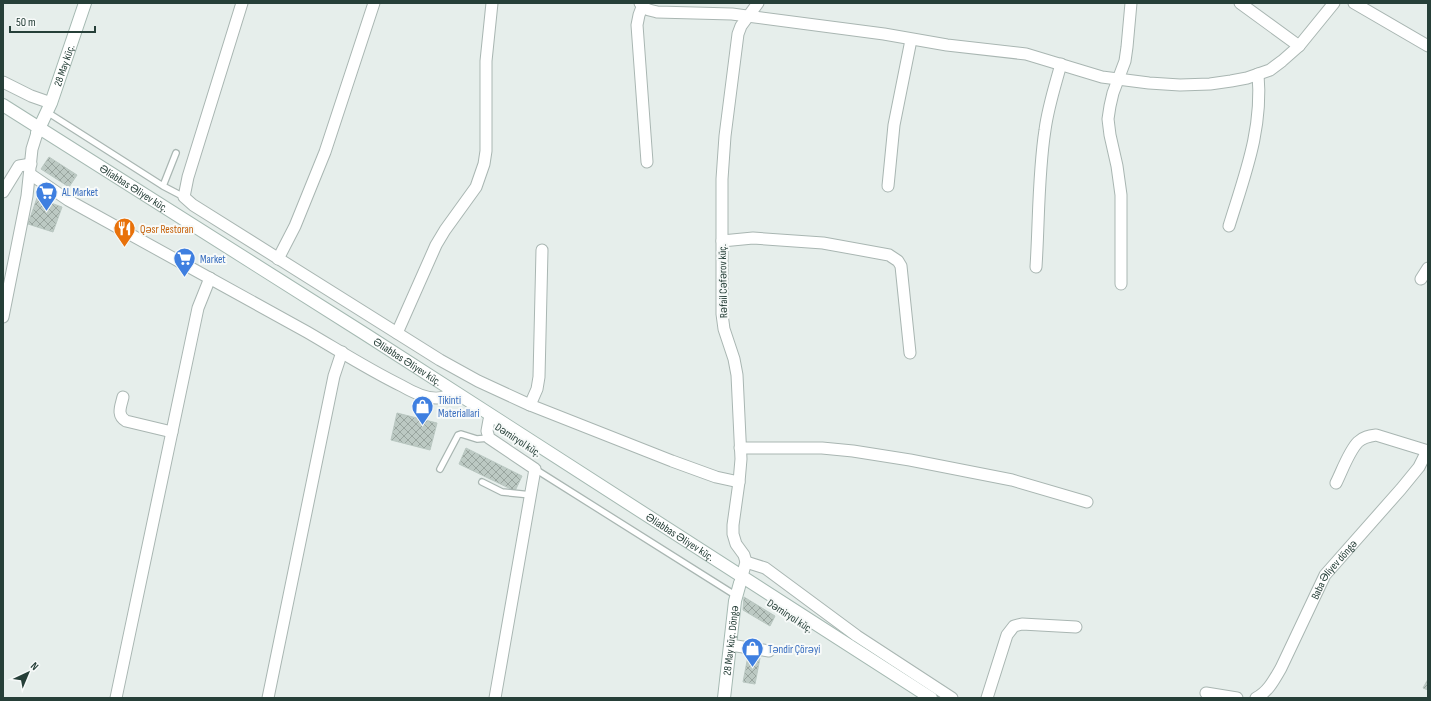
<svg xmlns="http://www.w3.org/2000/svg" width="1431" height="701" font-family="'Sofia Sans Condensed',sans-serif">
	<defs>
		<pattern id="building-cross-hatch" width="8" height="8" patternUnits="userSpaceOnUse"><rect width="8" height="8" fill="#bcc9c3"/><path d="M0 0l8 8M0 8l8-8" fill="none" stroke="#99a59f"/></pattern>
	</defs>
	<rect width="100%" height="100%" fill="#e6eeeb"/>
	<!-- building -->
	<path fill="url(#building-cross-hatch)" stroke="#b9c7c1" d="M 49,157 L 77,175 L 69,187 L 41,169 Z
		M 37,198 L 62,207 L 53,232 L 28,224 Z
		M 397,413 L 437,423 L 430,450 L 391,440 Z
		M 466,448 L 522,476 L 515,491 L 459,464 Z
		M 744,597 L 775,616 L 770,626 L 743,610 Z
		M 748,656 L 760,658 L 755,684 L 743,682 Z
		M 1428,679 L 1428,690 L 1423,688 Z"/>
	<g fill="none" stroke-linecap="round" stroke-linejoin="round">
		<defs>
			<path id="lane" d="M 47,112 L 163,186 L 184,197
				M 163,186 L 176,153
				M 420,416 L 426,396
				M 440,469 L 458,435 L 461,434 L 477,439 L 489,438
				M 535,469 L 735,595
				M 482,482 L 502,492 L 531,495"/>
			<g id="street">
				<path d="M 242,3 L 188,177 L 184,197 L 193,205 L 440,360 L 478,381 L 530,405 L 672,461 L 716,477 L 739,482"/>
				<path d="M 640,3 C 644,10 650,10 657,12 L 732,14 L 884,34 L 947,45 L 1026,54 L 1102,77 L 1149,83 L 1180,85 L 1210,84 L 1231,81 L 1247,78 L 1270,70 L 1282,61 L 1299,46 L 1334,3"/>
				<path d="M 1240,3 L 1299,46"/>
				<path d="M 1354,3 L 1428,46"/>
				<path d="M 642,7 L 639,15 L 637,25 L 647,162"/>
				<path d="M 3,82 L 31,96 L 51,103"/>
				<path d="M 30,174 L 68,200 C 148,244 227,288 307,332 C 338,350 369,370 402,386 C 414,393 435,403 448,395"/>
				<path d="M 888,186 L 894,125 L 911,40"/>
				<path d="M 3,192 L 19,166 L 31,164"/>
				<path d="M 1229,226 C 1245,174 1263,129 1258,74"/>
				<path d="M 722,241 L 753,238 L 823,243 L 889,255 L 898,261 L 901,266 L 910,353"/>
				<path d="M 278,259 L 295,226 L 325,152 L 374,3"/>
				<path d="M 1036,267 C 1039,221 1038,175 1045,130 C 1048,107 1055,86 1061,64"/>
				<path d="M 1421,279 L 1428,268"/>
				<path d="M 1121,284 L 1121,195 L 1117,166 L 1110,135 L 1108,119 L 1110,106 L 1113,93 L 1125,61 L 1127,47 L 1131,3"/>
				<path d="M 3,317 L 27,196 L 32,149 L 37,133"/>
				<path d="M 397,333 L 436,245 L 445,230 L 476,187 L 484,164 L 486,151 L 486,61 L 492,3"/>
				<path d="M 123,397 C 121,406 116,415 126,421 L 172,432"/>
				<path d="M 530,405 L 537,389 L 539,377 L 542,250"/>
				<path d="M 489,420 L 487,431 L 489,438 L 535,469 L 495,698"/>
				<path d="M 740,448 L 822,448 L 853,451 L 910,460 L 1012,480 L 1087,502"/>
				<path d="M 1336,483 C 1342,471 1349,451 1358,442 C 1363,437 1369,436 1376,435 L 1428,451"/>
				<path d="M 746,562 L 765,568 L 857,636 L 952,698"/>
				<path d="M 740,583 L 746,562 L 744,555 L 736,544 L 733,534 L 733,525 L 739,482 L 741,459 L 737,375 L 734,359 L 724,329 L 722,314 L 722,179 L 725,136 L 738,34 L 741,26 L 758,3"/>
				<path d="M 730,645 L 769,651"/>
				<path d="M 1206,693 L 1237,698"/>
				<path d="M 116,698 L 198,308 L 210,278"/>
				<path d="M 268,698 L 334,376 L 342,352"/>
				<path d="M 987,698 L 1007,635 L 1014,626 L 1022,624 L 1076,627"/>
				<path id="s1" d="M 1256,698 C 1268,692 1274,680 1281,668 L 1325,575 L 1401,489 L 1419,467 L 1427,451"/>
			</g>
			<g id="secondary">
				<path id="s2" d="M 3,105 L 365,334 L 931,698"/>
				<path id="s3" d="M 37,133 L 51,103 L 85,3"/>
				<path id="s4" d="M 724,698 L 735,601 L 740,583"/>
			</g>
		</defs>
		<!-- lane casing -->
		<use href="#lane" stroke="#a9b6b2" stroke-width="8"/>
		<!-- street casing -->
		<use href="#street" stroke="#a9b6b2" stroke-width="13"/>
		<!-- secondary casing -->
		<use href="#secondary" stroke="#a5b9b2" stroke-width="14"/>
		<!-- lane -->
		<use href="#lane" stroke="#fff" stroke-width="5.5"/>
		<!-- street -->
		<use href="#street" stroke="#fff" stroke-width="11"/>
		<!-- secondary -->
		<use href="#secondary" stroke="#fff" stroke-width="12"/>
	</g>
	<!-- icons -->
	<defs>
		<symbol id="supermarket-pin" viewBox="-11 -11 22 30"><path d="M0 17L-7.5 6A9.5 9.5 0 1 1 7.5 6Z" fill="#3f7fe0" stroke="#f7faf9"/><path d="M-6-5.5h2.5l.6 2H6L4.5 2H-2.5L-4.4-4H-6ZM-1.5 3.2a1.3 1.3 0 1 0 .1 0ZM3 3.2a1.3 1.3 0 1 0 .1 0Z" fill="#fff"/></symbol>
		<symbol id="restaurant-pin" viewBox="-11 -11 22 30"><path d="M0 17L-7.5 6A9.5 9.5 0 1 1 7.5 6Z" fill="#e8710a" stroke="#f7faf9"/><path d="M-5-6h1v4h1v-4h1v4h1v-4h1v5L-1.5 .5V6h-2V.5L-5-1ZM5-6V6H3V1.5H1.5Q1.5-4 5-6Z" fill="#fff"/></symbol>
		<symbol id="shop-pin" viewBox="-11 -11 22 30"><path d="M0 17L-7.5 6A9.5 9.5 0 1 1 7.5 6Z" fill="#3f7fe0" stroke="#f7faf9"/><path d="M-5-2.5h2.3a2.7 3.5 0 0 1 5.4 0H5L5.5 6h-11ZM-1.5-2.5h3a1.5 2.3 0 0 0-3 0Z" fill="#fff"/></symbol>
	</defs>
	<g fill-rule="evenodd">
		<use href="#supermarket-pin" x="34" y="180" width="25" height="34"/>
		<use href="#restaurant-pin" x="112" y="216" width="25" height="34"/>
		<use href="#supermarket-pin" x="172" y="246" width="25" height="34"/>
		<use href="#shop-pin" x="410" y="394" width="25" height="34"/>
		<use href="#shop-pin" x="740" y="636" width="25" height="34"/>
	</g>
	<g text-anchor="middle" dominant-baseline="central" stroke-width="4" stroke-linejoin="round" paint-order="stroke">
		<!-- street labels -->
		<g font-size="11" fill="#263f38" stroke="#f7faf9">
			<text stroke="none"><textPath href="#s3" startOffset="73">28 May küç.</textPath></text>
			<text stroke="none"><textPath href="#s2" startOffset="155">Əliabbas Əliyev küç.</textPath></text>
			<text transform="translate(723 281) rotate(-91)">Rəfail Cəfərov küç.</text>
			<text stroke="none"><textPath href="#s2" startOffset="479">Əliabbas Əliyev küç.</textPath></text>
			<text transform="translate(518 440) rotate(33)">Dəmiryol küç.</text>
			<text stroke="none"><textPath href="#s2" startOffset="803">Əliabbas Əliyev küç.</textPath></text>
			<text stroke="none"><textPath href="#s1" startOffset="152">Baba Əliyev döngə</textPath></text>
			<text transform="translate(790 616) rotate(33)">Dəmiryol küç.</text>
			<text stroke="none"><textPath href="#s4" startOffset="58">28 May küç. Döngə</textPath></text>
		</g>
		<!-- shop labels -->
		<g font-size="11" fill="#366cbe" stroke="#f7faf9" text-anchor="start">
			<text x="62" y="192">AL Market</text>
			<text x="200" y="259">Market</text>
			<text x="438" y="400">Tikinti<tspan x="438" dy="13">Materiallari</tspan></text>
			<text x="768" y="649">Təndir Çörəyi</text>
		</g>
		<!-- food labels -->
		<g font-size="11" fill="#c56008" stroke="#f7faf9" text-anchor="start">
			<text x="140" y="229">Qəsr Restoran</text>
		</g>
	</g>
	<!-- border -->
	<rect width="1431" height="701" fill="none" stroke="#263f38" stroke-width="8"/>
	<!-- north arrow -->
	<g transform="translate(28 673) rotate(44)" stroke="#f7faf9" stroke-width="3" paint-order="stroke">
	<path d="M0-3L7 15L0 10L-7 15Z" fill="#263f38"/>
	<text y="-6" font-size="11" font-weight="bold" text-anchor="middle" fill="#263f38">N</text>
	</g>
	<!-- scale -->
	<path d="M10 26v6h85v-6" fill="none" stroke="#263f38" stroke-width="2"/>
	<text x="16" y="26" font-size="12" fill="#263f38" stroke="#f7faf9" stroke-width="3" paint-order="stroke">50 m</text>
</svg>
